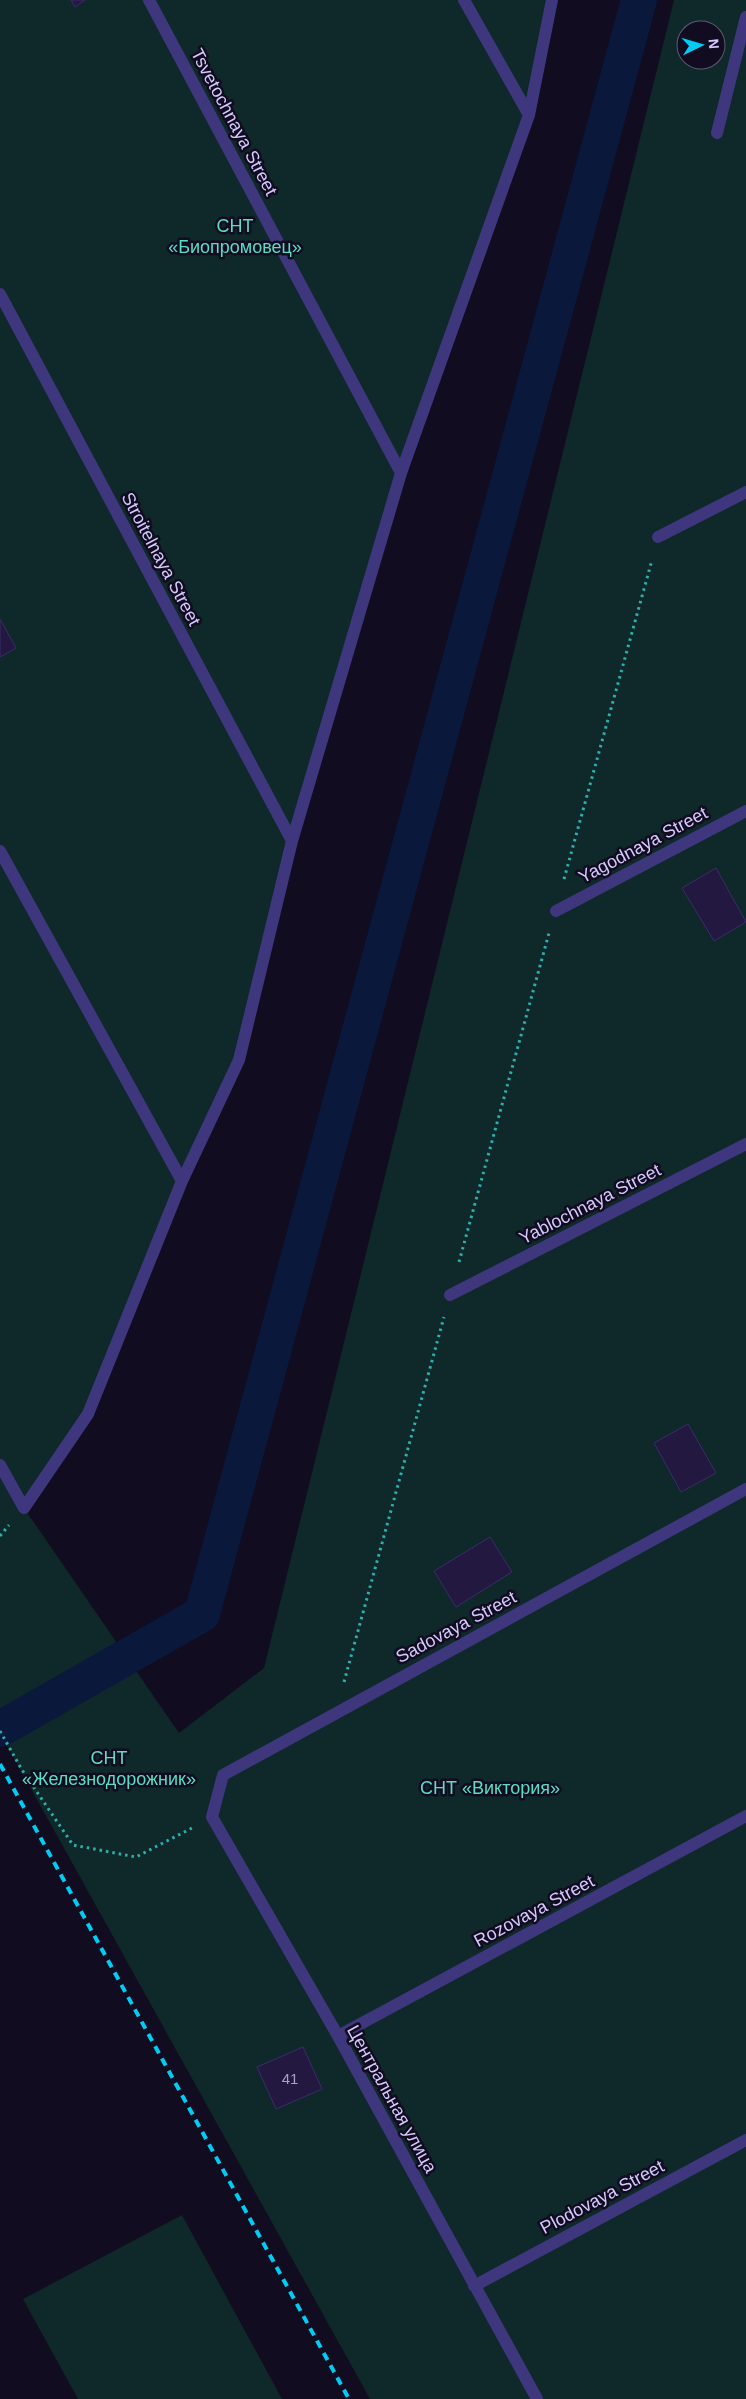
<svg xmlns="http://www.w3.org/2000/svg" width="746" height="2399" font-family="Arial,sans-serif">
	<rect width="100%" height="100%" fill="#110c1f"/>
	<!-- green -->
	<path fill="#0f2829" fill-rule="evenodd" d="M 0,0 L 552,0 L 529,115 L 401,473 L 292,841 L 239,1060 L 88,1414 L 24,1508 L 179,1733 L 264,1668 L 674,0 L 746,0 L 746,2399 L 370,2399 L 0,1733 ZM 686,30 L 716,30 L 716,60 L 686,60 Z
		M 182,2215 L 282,2399 L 78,2399 L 23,2299 Z"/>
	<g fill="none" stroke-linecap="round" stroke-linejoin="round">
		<!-- canal -->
		<path stroke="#09183b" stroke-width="36" d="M 0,1729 L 202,1614 L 639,0"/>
	</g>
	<!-- building -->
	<path fill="#231940" stroke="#3c2b6c" d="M 71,0 L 85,0 L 75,7 Z
		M 0,619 L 16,648 L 0,657 Z
		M 716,868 L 746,922 L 714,941 L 682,888 Z
		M 688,1424 L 716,1473 L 681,1492 L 654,1443 Z
		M 490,1537 L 512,1572 L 456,1607 L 434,1571 Z
		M 303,2047 L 322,2089 L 276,2109 L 257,2067 Z"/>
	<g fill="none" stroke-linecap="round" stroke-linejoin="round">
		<!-- path -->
		<path stroke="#2eafaf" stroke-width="3" stroke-dasharray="2.5 4" stroke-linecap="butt" d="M 564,879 L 652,560
			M 459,1262 L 549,933
			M 0,1536 L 9,1525
			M 344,1682 L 444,1317
			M 0,1731 L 22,1770 L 73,1845 L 136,1857 L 192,1828"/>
		<!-- service -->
		<path stroke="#3f377e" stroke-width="12" d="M 717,133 L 746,17"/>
		<!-- minor -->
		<path stroke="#3f377e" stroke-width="12" d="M 149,0 L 401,473
			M 464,0 L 529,115
			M 0,294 L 292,841
			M 658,537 L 746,492
			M 0,851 L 182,1181
			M 556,911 L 746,811
			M 450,1295 L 746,1144
			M 0,1465 L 24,1508 L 88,1414 L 182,1181 L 239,1060 L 292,841 L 401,473 L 529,115 L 552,0
			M 338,2036 L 746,1816
			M 474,2286 L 746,2140
			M 537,2399 L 338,2036 L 212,1817 L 223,1775 L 746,1489"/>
		<!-- rail -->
		<path stroke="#01ccf4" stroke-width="4" stroke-dasharray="8 6" stroke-linecap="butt" d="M 0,1764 L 349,2399"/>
	</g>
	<g text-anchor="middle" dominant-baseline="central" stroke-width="5" stroke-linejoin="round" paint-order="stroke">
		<!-- number labels -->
		<g font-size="15" fill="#a89ecf">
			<text x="290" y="2078">41</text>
		</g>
		<!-- street labels -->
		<g font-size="18" fill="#d4caff" stroke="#110c1f">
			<text transform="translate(234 122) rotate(62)">Tsvetochnaya Street</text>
			<text transform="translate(161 559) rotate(62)">Stroitelnaya Street</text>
			<text transform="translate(643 845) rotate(-28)">Yagodnaya Street</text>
			<text transform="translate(590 1204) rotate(-27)">Yablochnaya Street</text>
			<text transform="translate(456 1627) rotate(-28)">Sadovaya Street</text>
			<text transform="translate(534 1911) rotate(-28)">Rozovaya Street</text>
			<text transform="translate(392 2099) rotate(61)">Центральная улица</text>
			<text transform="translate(602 2197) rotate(-28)">Plodovaya Street</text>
		</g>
		<!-- park labels -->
		<g font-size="18" fill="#58dec5" stroke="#110c1f">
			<text x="235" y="226">СНТ<tspan x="235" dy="21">«Биопромовец»</tspan></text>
			<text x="109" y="1758">СНТ<tspan x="109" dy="21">«Железнодорожник»</tspan></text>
			<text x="490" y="1788">СНТ «Виктория»</text>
		</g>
	</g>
	<!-- north arrow -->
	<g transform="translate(701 45) rotate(85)"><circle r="24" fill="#110c1f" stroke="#5f5879"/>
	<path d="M0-4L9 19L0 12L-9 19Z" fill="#01ccf4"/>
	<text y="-8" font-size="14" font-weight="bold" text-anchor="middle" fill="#d4caff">N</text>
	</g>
</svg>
